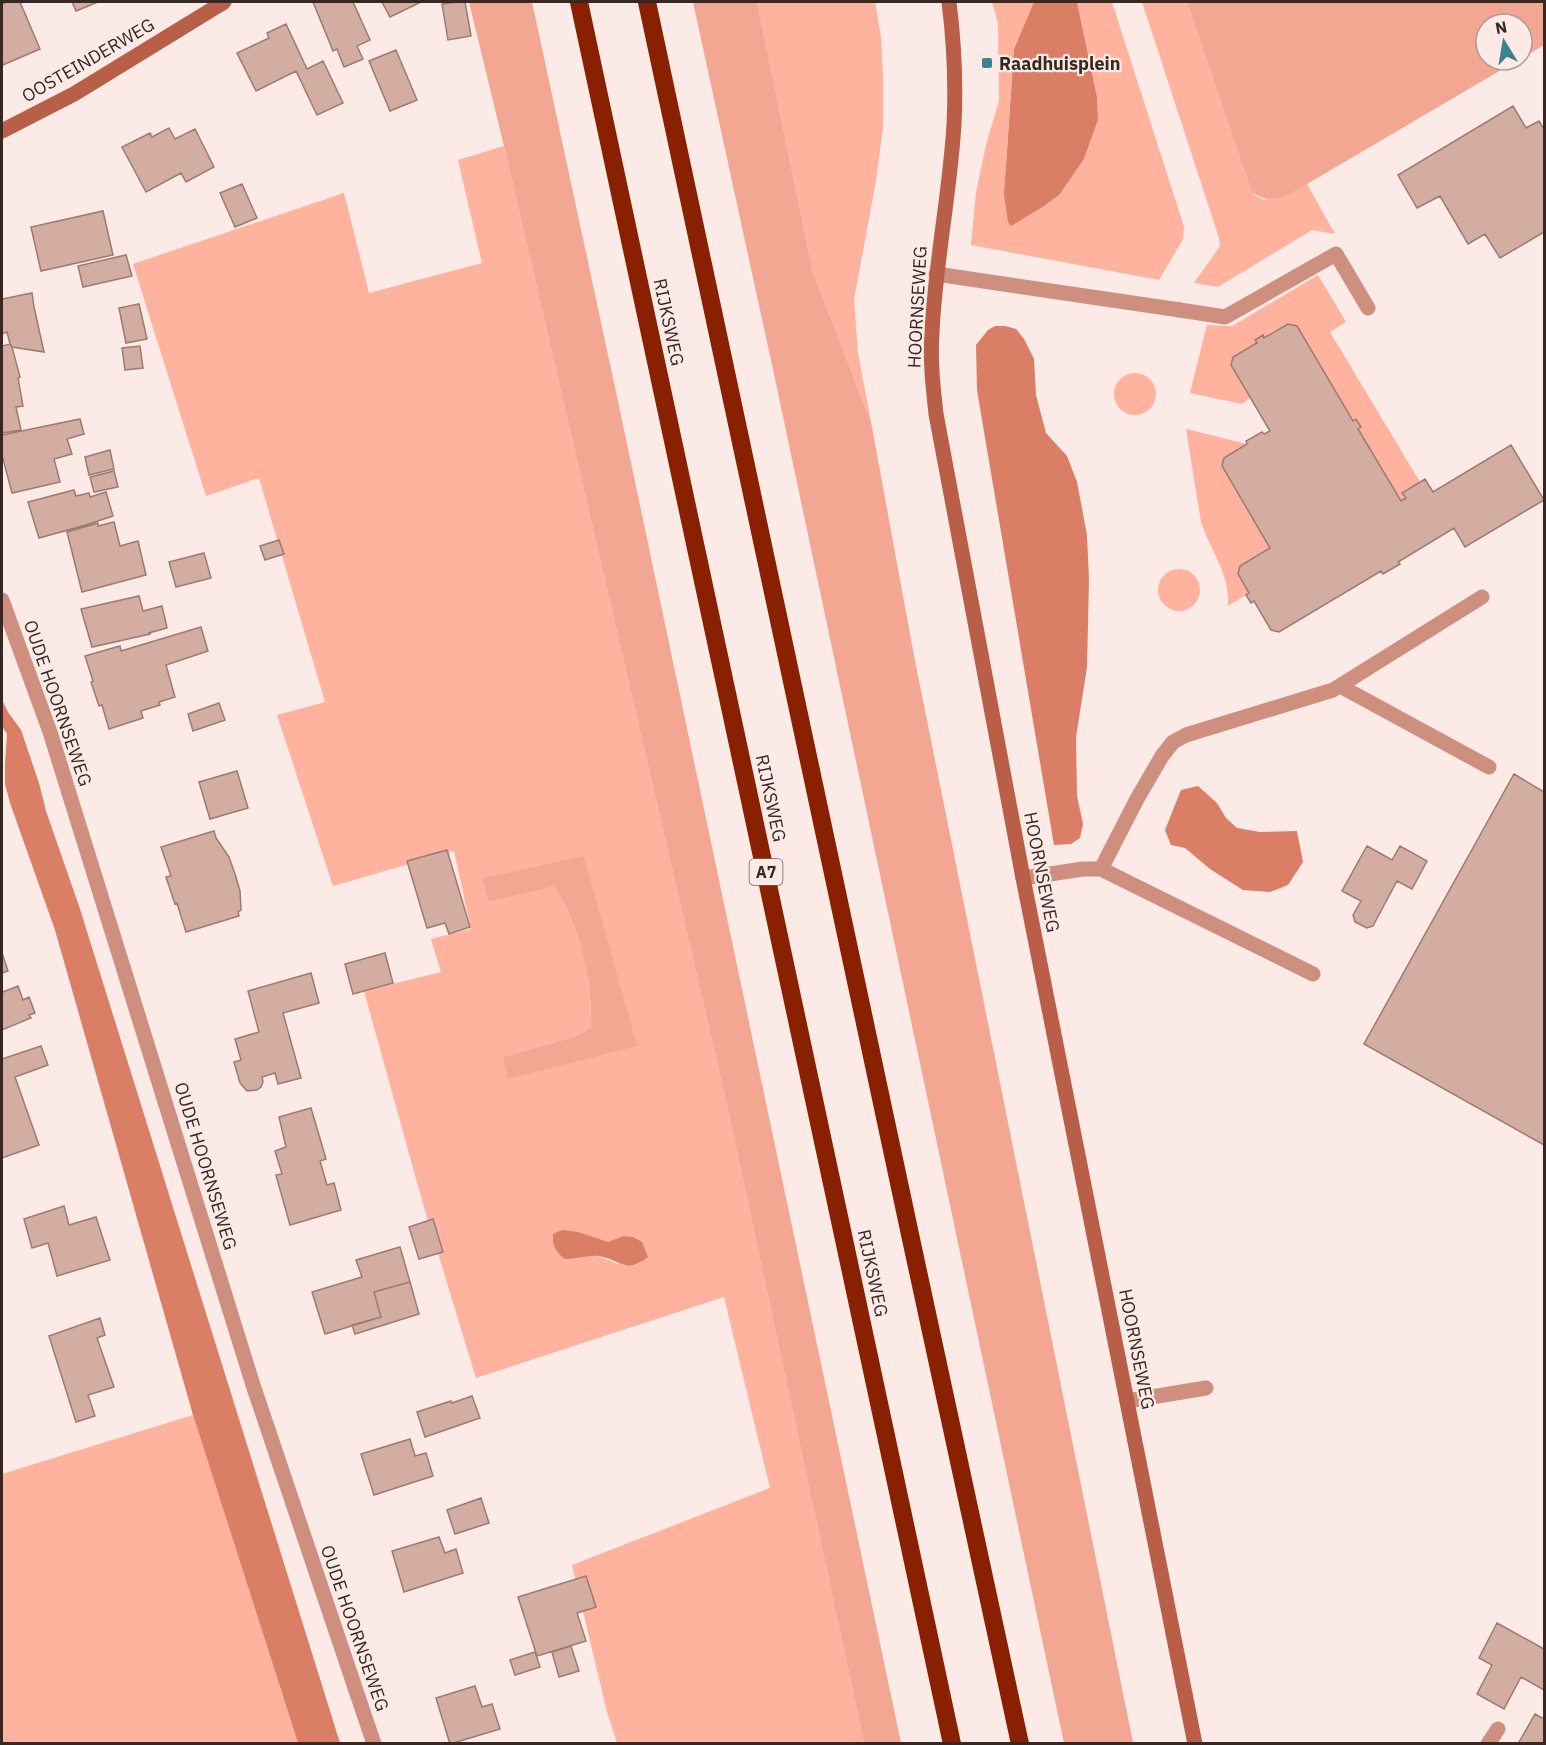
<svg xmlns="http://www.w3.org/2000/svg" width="1546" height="1745" font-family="'IBM Plex Sans',sans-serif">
	<rect width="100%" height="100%" fill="#fbeae6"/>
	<!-- green -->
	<path fill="#ffb29e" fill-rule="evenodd" d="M 757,2 L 875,2 L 881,37 L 883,75 L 883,127 L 876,181 L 854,299 L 858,353 L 871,422 L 813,273 Z
		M 992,2 L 1034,2 L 1014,49 L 1005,175 L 1060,194 L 1084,159 L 1098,120 L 1097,97 L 1077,2 L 1112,2 L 1184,227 L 1183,239 L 1159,280 L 971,245 L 976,192 L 987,141 L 999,101 L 998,23 Z
		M 1142,2 L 1187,2 L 1251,190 L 1256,196 L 1264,200 L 1307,184 L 1335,234 L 1312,230 L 1218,287 L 1194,283 L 1220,246 L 1219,238 Z
		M 504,146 L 727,1105 L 864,1743 L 617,1743 L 607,1712 L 572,1565 L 770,1488 L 724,1297 L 476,1378 L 423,1204 L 364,991 L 441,972 L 431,939 L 471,929 L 454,851 L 333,886 L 277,715 L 325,702 L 259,478 L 206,496 L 133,264 L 344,193 L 369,293 L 482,263 L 458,160 ZM 584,857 L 636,1046 L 503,1057 L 577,1036 L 591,1027 C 591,988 586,949 570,914 C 565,904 559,895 554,885 L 488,902 L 482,878 ZM 623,1236 L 642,1262 C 626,1271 613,1261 597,1256 L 596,1239 L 608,1242 Z
		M 1318,275 L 1346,322 L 1330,332 L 1420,482 L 1403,492 L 1406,498 L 1401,501 L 1358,429 L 1356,419 L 1353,421 L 1296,326 L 1288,324 L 1264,338 L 1263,335 L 1255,340 L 1257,343 L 1233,357 L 1231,365 L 1250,398 L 1242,404 L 1190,393 L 1207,325 L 1232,326 Z
		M1114 394a21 21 0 1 1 42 0a21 21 0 1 1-42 0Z
		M 1186,429 L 1247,444 L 1224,458 L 1222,466 L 1270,548 L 1240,566 L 1238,574 L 1249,593 L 1228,606 C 1230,573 1211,552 1201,522 Z
		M1158 590a21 21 0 1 1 42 0a21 21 0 1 1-42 0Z
		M 193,1415 L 298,1743 L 2,1744 L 2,1474 Z"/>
	<!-- forest -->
	<path fill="#f3a691" d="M 469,2 L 532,2 L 619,406 L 901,1743 L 864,1743 L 727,1105 L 504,146 Z
		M 693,2 L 757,2 L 813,273 L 871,422 L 914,656 L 1133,1743 L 1064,1743 L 774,374 Z
		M 1187,2 L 1544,2 L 1544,45 L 1522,58 L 1522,24 L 1486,24 L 1486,60 L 1518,60 L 1307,184 C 1289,194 1267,208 1251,190 Z
		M 584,856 L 637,1046 L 508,1079 L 503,1057 L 577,1036 L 591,1027 C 592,989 585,950 570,915 C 566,905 559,895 554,886 L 488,902 L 482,878 Z"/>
	<!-- water -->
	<path fill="#da7e65" d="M 1034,2 L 1077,2 L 1097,97 L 1098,120 L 1084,159 L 1060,194 L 1044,206 L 1011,226 L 1008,222 L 1004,194 L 1014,49 Z
		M 995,326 L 1005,326 L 1016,329 L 1024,339 L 1034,359 L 1036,395 L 1046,433 L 1067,456 L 1077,482 L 1087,535 L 1089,580 L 1087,667 L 1076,737 L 1077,796 L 1083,824 L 1080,838 L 1071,844 L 1054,845 L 977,390 L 976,345 L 988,330 Z
		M 2,700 L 8,712 L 21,730 L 39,783 L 46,811 L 80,909 L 340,1743 L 298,1743 L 193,1415 L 55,930 L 10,803 L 5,784 L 5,764 L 7,734 L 2,726 Z
		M 1198,786 L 1217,803 L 1226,818 L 1237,828 L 1260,832 L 1297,831 L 1303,862 L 1288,885 L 1270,892 L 1243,890 L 1210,869 L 1185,848 L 1171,845 L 1165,830 L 1181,790 Z
		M 562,1230 L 578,1232 L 608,1242 L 623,1236 L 633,1237 L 642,1242 L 648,1257 C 625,1275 622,1260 599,1256 C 589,1255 576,1259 565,1259 C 556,1252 552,1246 553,1234 Z"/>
	<!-- building -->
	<path fill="#d3ada2" stroke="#9d7a70" stroke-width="1.5" d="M 7,2 L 20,2 L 40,49 L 3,65 L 2,61 L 2,4 Z
		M 72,2 L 98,2 L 76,11 Z
		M 313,2 L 353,2 L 370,40 L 357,46 L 363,59 L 344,67 L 337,49 L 333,51 Z
		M 382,2 L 421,2 L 390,17 Z
		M 458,2 L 465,2 L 471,36 L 448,40 L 442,4 Z
		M 286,24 L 307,69 L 323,61 L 343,103 L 317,115 L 296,71 L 256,91 L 237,53 L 269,38 L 267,33 Z
		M 396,50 L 417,100 L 390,111 L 369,61 Z
		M 1513,106 L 1526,128 L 1539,121 L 1544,129 L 1544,232 L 1500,258 L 1485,234 L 1468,244 L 1440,196 L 1417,208 L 1398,175 Z
		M 169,128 L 175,139 L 195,129 L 214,167 L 186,182 L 181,173 L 146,192 L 122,147 L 150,133 L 152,137 Z
		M 242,184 L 257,218 L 235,227 L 220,193 Z
		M 103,211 L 113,255 L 41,271 L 31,227 Z
		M 126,255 L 132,276 L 83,287 L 78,266 Z
		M 32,293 L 34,307 L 44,352 L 12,347 L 10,344 L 7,332 L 2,334 L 2,299 Z
		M 139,304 L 147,339 L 126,343 L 119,308 Z
		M 1288,324 L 1297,326 L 1353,421 L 1356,419 L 1361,427 L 1358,429 L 1401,501 L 1406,498 L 1402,493 L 1425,479 L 1433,492 L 1511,445 L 1544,500 L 1465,547 L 1454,528 L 1398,562 L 1400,564 L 1383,574 L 1381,571 L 1279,632 L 1271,630 L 1254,601 L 1251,603 L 1246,595 L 1249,593 L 1238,574 L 1240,566 L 1270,548 L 1222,466 L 1224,458 L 1247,444 L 1246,441 L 1262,432 L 1264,434 L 1270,431 L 1231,365 L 1233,357 L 1257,343 L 1255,340 L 1263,335 L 1264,338 Z
		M 10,344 L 12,347 L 20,377 L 18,378 L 23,406 L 16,407 L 21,430 L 2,433 L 2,346 Z
		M 140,346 L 143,368 L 125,370 L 122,348 Z
		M 80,419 L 84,434 L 67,439 L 72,454 L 54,459 L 60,482 L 12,493 L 2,455 L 2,435 Z
		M 110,450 L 114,469 L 89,475 L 85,457 Z
		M 114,471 L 118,487 L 94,492 L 90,477 Z
		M 74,490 L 76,496 L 89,493 L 90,497 L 106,492 L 113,516 L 86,525 L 39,538 L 28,502 Z
		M 114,522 L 120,546 L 138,541 L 146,575 L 82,592 L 67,532 L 98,523 L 98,526 Z
		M 279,540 L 284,554 L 265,560 L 260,546 Z
		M 204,553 L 211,578 L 176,587 L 169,562 Z
		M 139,596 L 143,611 L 162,606 L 167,628 L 149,633 L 150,634 L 92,647 L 81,609 Z
		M 201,627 L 208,651 L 166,665 L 175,697 L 159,702 L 160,705 L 141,711 L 143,718 L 109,729 L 102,705 L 99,706 L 91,682 L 93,681 L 85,656 L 120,646 L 121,651 Z
		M 219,703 L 225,720 L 193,731 L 188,714 Z
		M 237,771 L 248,808 L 210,819 L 199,782 Z
		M 1514,774 L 1544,792 L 1544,1145 L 1364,1044 Z
		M 214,831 L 216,838 L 229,857 L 235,874 L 240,891 L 241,910 L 238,912 L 239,916 L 186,932 L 177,903 L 175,904 L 166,877 L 171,876 L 161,847 Z
		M 1367,846 L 1392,860 L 1400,846 L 1427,861 L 1412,889 L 1397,881 L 1373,926 L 1367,928 L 1355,922 L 1353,915 L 1361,901 L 1342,891 Z
		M 447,850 L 470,927 L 449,934 L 445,923 L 427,928 L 407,861 Z
		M 2,953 L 8,971 L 2,973 Z
		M 385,953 L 393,983 L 353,994 L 345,964 Z
		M 311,973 L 319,1003 L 283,1013 L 301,1078 L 278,1084 L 275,1073 L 262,1077 L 263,1082 L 261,1087 L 257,1090 L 247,1091 L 240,1083 L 234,1062 L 241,1060 L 235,1039 L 259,1032 L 248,991 Z
		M 18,986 L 23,1000 L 29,997 L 35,1013 L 29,1015 L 31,1018 L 2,1030 L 2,989 L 3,992 Z
		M 41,1046 L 48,1065 L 15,1077 L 39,1145 L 2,1158 L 2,1059 Z
		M 311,1108 L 326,1159 L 320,1161 L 327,1185 L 334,1183 L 341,1210 L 290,1225 L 276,1175 L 282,1174 L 275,1151 L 286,1147 L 279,1117 Z
		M 64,1206 L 69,1225 L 96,1217 L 110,1260 L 57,1276 L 48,1243 L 32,1248 L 24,1219 Z
		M 433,1219 L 443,1252 L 419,1259 L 409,1227 Z
		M 400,1247 L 410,1282 L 374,1292 L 381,1317 L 325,1334 L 312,1292 L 362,1277 L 356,1260 Z
		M 410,1282 L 419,1314 L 355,1334 L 352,1325 L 381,1317 L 374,1292 Z
		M 100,1318 L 105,1335 L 97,1338 L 114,1387 L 88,1395 L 95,1416 L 76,1422 L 49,1336 Z
		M 472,1396 L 480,1418 L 425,1437 L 417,1412 L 451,1401 L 452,1403 Z
		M 410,1439 L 415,1456 L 426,1453 L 433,1476 L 374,1495 L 361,1454 Z
		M 481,1498 L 489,1523 L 455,1534 L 447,1510 Z
		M 439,1537 L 445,1553 L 456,1549 L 463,1573 L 404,1592 L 392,1551 Z
		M 586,1576 L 596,1607 L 577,1613 L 586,1641 L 537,1656 L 518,1597 Z
		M 1497,1623 L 1544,1649 L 1544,1690 L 1521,1677 L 1504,1709 L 1477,1694 L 1492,1665 L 1479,1658 Z
		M 571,1646 L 579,1671 L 559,1677 L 552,1652 Z
		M 535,1652 L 540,1667 L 515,1675 L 510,1660 Z
		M 475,1686 L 482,1707 L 492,1704 L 500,1729 L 450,1744 L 436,1698 Z
		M 1535,1714 L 1544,1719 L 1544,1744 L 1518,1744 Z"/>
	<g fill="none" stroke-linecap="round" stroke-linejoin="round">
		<!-- lane -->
		<path stroke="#cf8f7e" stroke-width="15" d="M 1180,310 L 1225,317 L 1336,254 L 1368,308
			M 1340,686 L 1489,767
			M 1101,869 L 1137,799 L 1162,756 L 1173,742 L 1186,735 L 1333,690 L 1482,597
			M 1023,878 L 1083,869 L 1101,869 L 1313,974
			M 1127,1401 L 1206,1388"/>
		<!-- street -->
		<path stroke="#cf8f7e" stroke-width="15" d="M 936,274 L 1180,310
			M 2,600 L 50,732 L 253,1385 L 374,1744
			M 1488,1744 L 1498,1729"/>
		<!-- secondary -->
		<path stroke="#b95e47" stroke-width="15" d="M 949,2 C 954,42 956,84 954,124 C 950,194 935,263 932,333 C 930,360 933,387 936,414 L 1023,878 L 1195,1744
			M 2,131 L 74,94 L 224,2"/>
		<!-- highway -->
		<path stroke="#892000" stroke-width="18" d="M 579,2 L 952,1744
			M 647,2 L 911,1239 L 1020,1744"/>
	</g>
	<!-- markers -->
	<rect fill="#3e8191" stroke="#fbeae6" stroke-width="2" x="981" y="57" width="12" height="12" rx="3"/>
	<g text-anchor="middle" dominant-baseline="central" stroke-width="4.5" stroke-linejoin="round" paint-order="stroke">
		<!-- shield labels -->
		<rect fill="#fbeae6" stroke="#72625e" stroke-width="1.5" x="749.5" y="859" width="33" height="26" rx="4.5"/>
		<g font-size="16" font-weight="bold" fill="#372824">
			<text x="766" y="872">A7</text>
		</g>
		<!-- street labels -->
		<g font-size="18" fill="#372824" stroke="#fbeae6">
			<text transform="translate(88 60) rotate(-30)">OOSTEINDERWEG</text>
			<text transform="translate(917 307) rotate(-87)">HOORNSEWEG</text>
			<text transform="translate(669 322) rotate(78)">RIJKSWEG</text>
			<text transform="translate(58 703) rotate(71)">OUDE HOORNSEWEG</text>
			<text transform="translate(771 798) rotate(78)">RIJKSWEG</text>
			<text transform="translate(1042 872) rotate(79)">HOORNSEWEG</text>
			<text transform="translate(206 1166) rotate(73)">OUDE HOORNSEWEG</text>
			<text transform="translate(873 1273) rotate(78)">RIJKSWEG</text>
			<text transform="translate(1137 1349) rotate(79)">HOORNSEWEG</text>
			<text transform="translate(355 1628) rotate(71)">OUDE HOORNSEWEG</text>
		</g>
		<!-- poi labels -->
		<g font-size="18" font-weight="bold" fill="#372824" stroke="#fbeae6" text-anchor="start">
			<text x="999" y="63">Raadhuisplein</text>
		</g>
	</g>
	<!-- border -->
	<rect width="1546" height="1745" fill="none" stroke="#372824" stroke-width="6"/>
	<!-- north arrow -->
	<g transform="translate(1504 42) rotate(349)"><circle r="28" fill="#fbeae6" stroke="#ad9c98" stroke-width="1.5"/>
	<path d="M0-4.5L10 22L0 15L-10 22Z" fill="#3e8191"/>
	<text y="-9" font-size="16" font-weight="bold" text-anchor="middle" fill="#372824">N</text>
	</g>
</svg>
